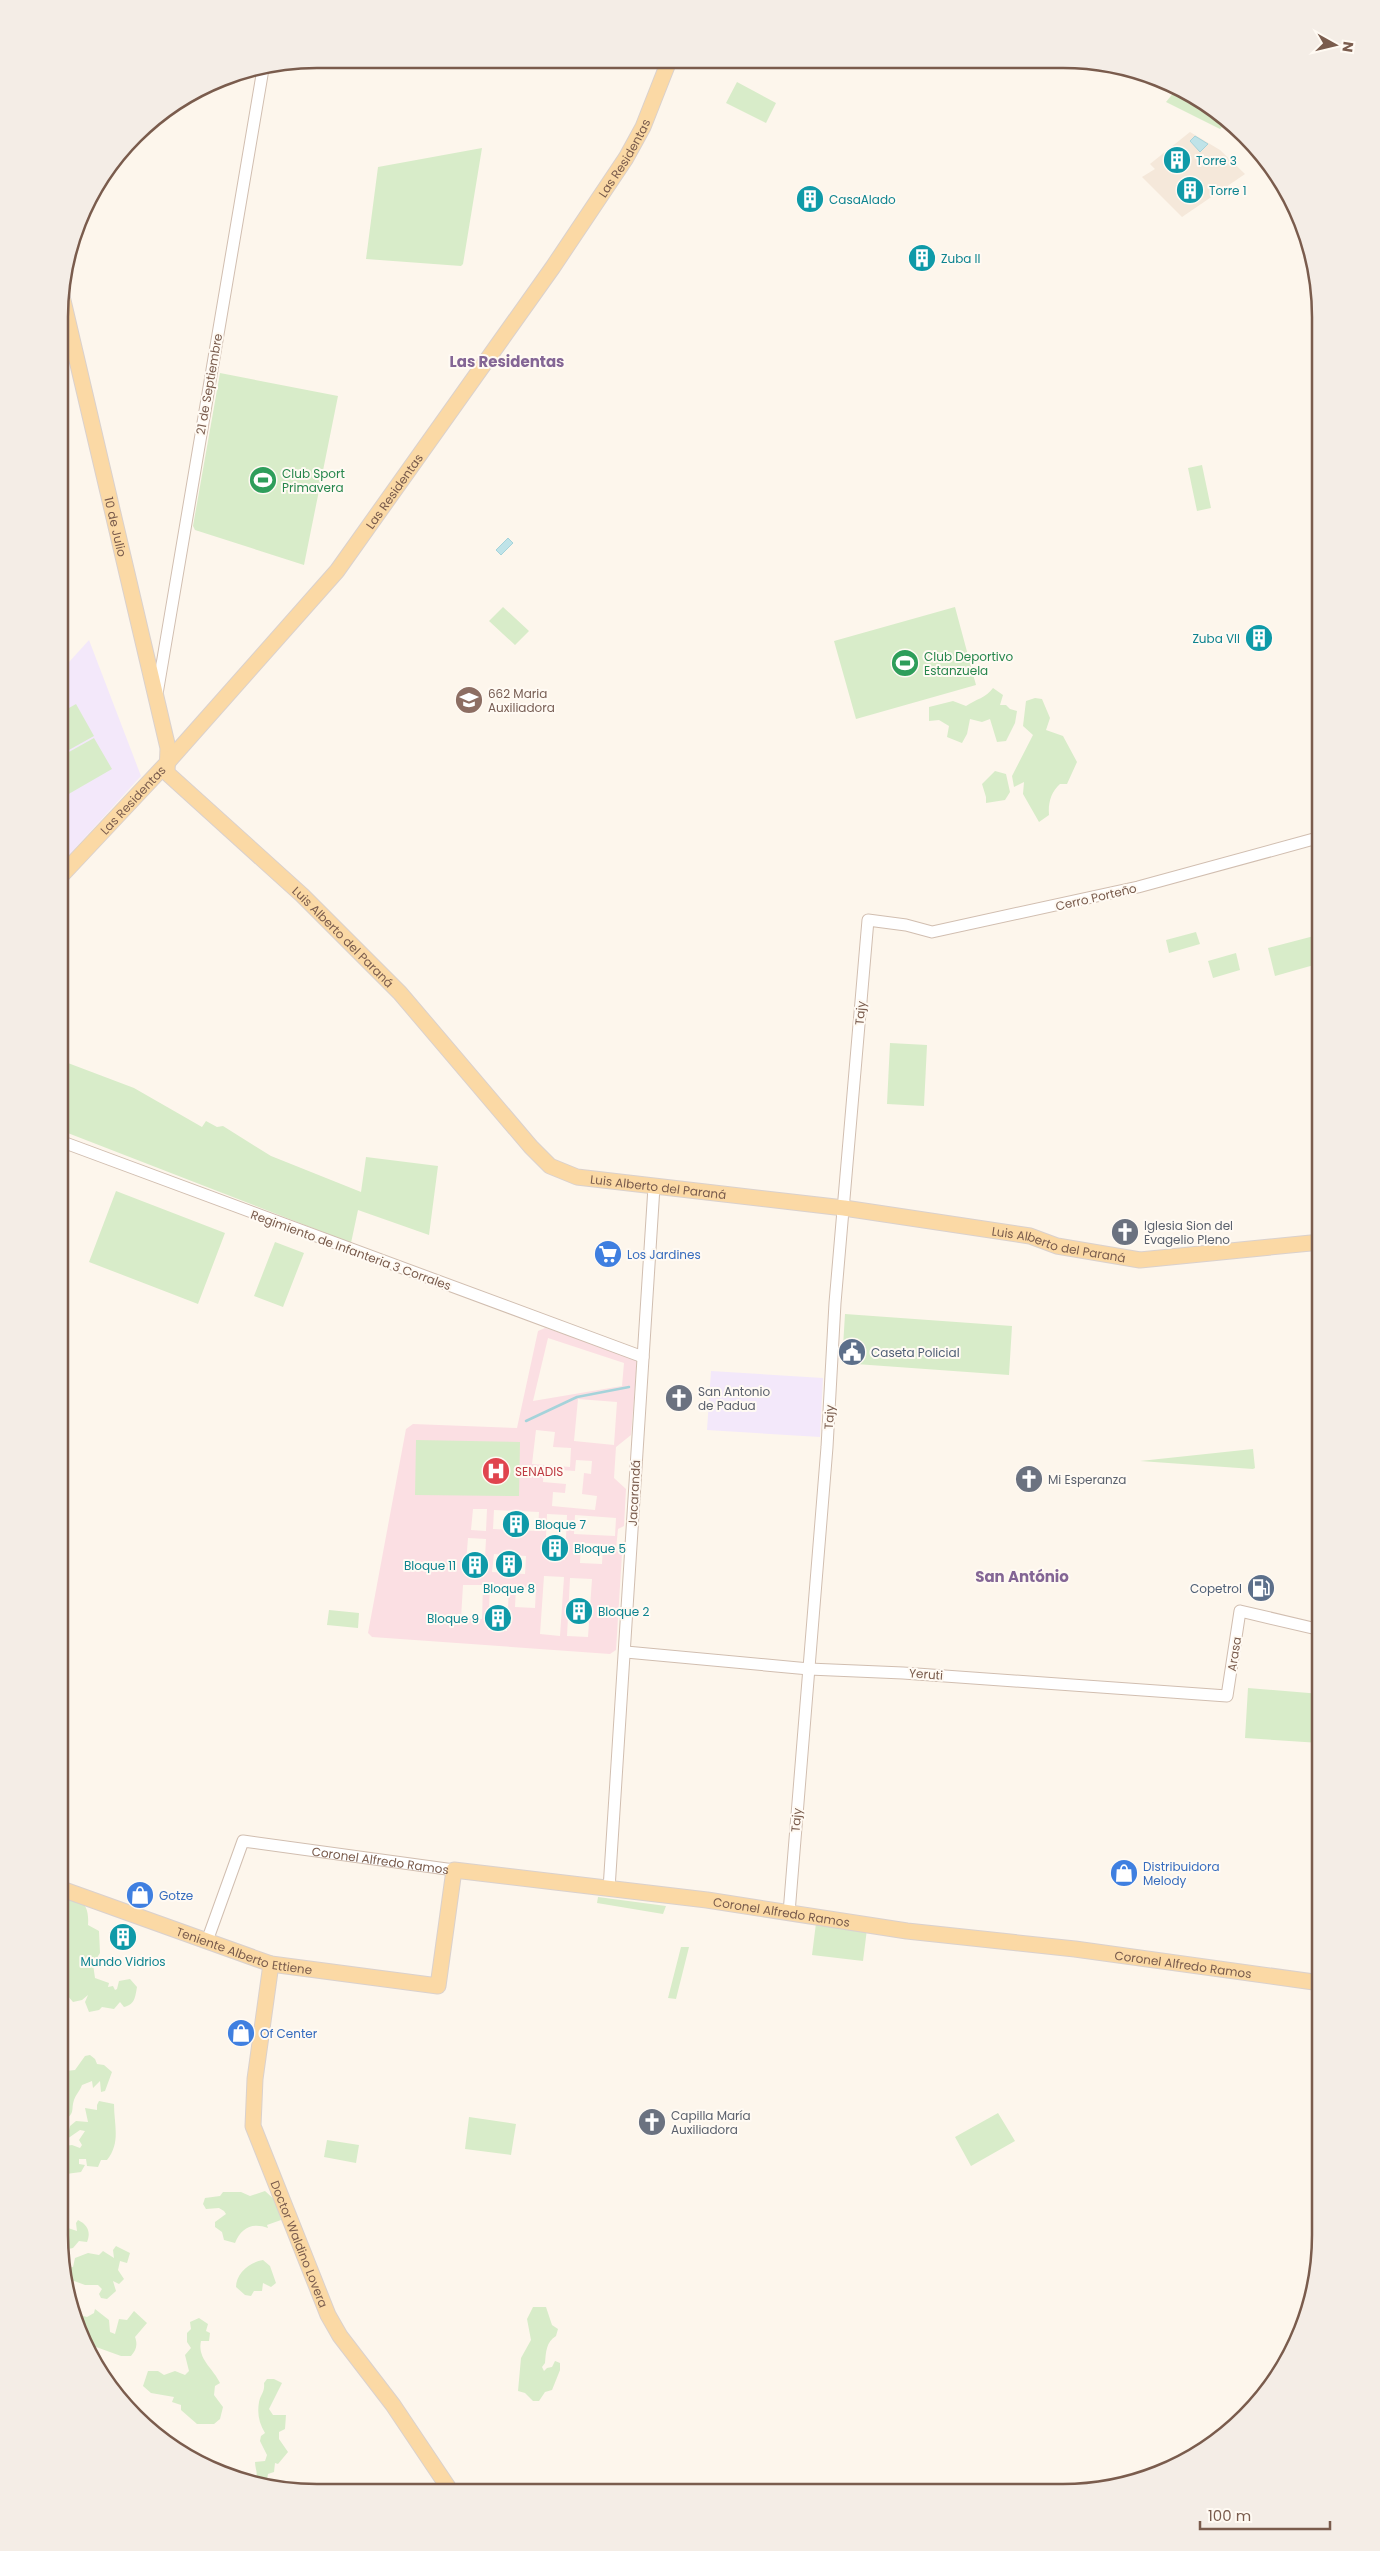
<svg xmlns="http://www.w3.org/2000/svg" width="1380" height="2551" font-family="Poppins,sans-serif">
	<rect width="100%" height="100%" fill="#fdf6ec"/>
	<!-- residential -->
	<path fill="#f5e8da" d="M 1190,132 L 1220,150 L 1245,174 L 1182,217 L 1142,177 L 1155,169 L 1150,164 Z"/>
	<!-- education -->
	<path fill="#f3e8fa" d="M 89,640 L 141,776 L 60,865 L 60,672 Z
		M 711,1371 L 823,1378 L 820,1437 L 707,1430 Z"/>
	<!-- medical -->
	<path fill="#fbdfe3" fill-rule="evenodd" d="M 545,1328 L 635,1356 L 637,1361 L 631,1435 L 616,1447 L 614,1478 L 626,1489 L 624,1526 L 618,1529 L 616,1549 L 622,1554 L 616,1650 L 610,1654 L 372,1637 L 368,1633 L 406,1429 L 413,1424 L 517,1428 L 538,1331 ZM 548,1338 L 624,1363 L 622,1386 L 533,1401 ZM 578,1399 L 617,1402 L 614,1445 L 574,1441 ZM 536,1430 L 555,1432 L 553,1447 L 571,1448 L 570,1467 L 532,1464 ZM 576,1460 L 592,1461 L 591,1474 L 584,1473 L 582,1494 L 597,1496 L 595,1510 L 552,1506 L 553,1492 L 565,1493 L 566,1484 L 543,1482 L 544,1469 L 575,1471 ZM 473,1509 L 487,1509 L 486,1531 L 471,1530 ZM 494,1510 L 539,1512 L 538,1531 L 493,1529 ZM 547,1514 L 567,1515 L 565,1560 L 545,1559 ZM 575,1515 L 616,1518 L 615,1536 L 574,1534 ZM 468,1538 L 486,1539 L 484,1577 L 465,1576 ZM 581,1543 L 603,1544 L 602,1564 L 580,1563 ZM 494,1554 L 526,1556 L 525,1574 L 492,1572 ZM 544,1576 L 564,1577 L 560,1636 L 540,1634 ZM 570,1578 L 592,1579 L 588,1637 L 567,1636 ZM 463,1585 L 483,1585 L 482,1619 L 461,1618 ZM 490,1586 L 509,1587 L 507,1631 L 488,1630 ZM 516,1587 L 536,1588 L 535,1608 L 515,1607 Z"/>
	<!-- green -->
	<path fill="#d8ecc9" d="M 737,82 L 776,103 L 766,123 L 726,103 Z
		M 1179,86 L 1229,120 L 1220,129 L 1166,102 Z
		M 482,148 L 463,264 L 461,266 L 366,259 L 378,167 Z
		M 220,373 L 338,396 L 304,565 L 195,530 L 193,526 Z
		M 1202,465 L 1211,508 L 1197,511 L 1188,468 Z
		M 503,607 L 529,631 L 515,645 L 489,621 Z
		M 955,607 L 976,685 L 856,719 L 834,641 Z
		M 993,688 L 1003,695 L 1000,705 L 1006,705 L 1010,709 L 1017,711 L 1015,723 L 1006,741 L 997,742 L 990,719 L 982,722 L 970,719 L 967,734 L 962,743 L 947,737 L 949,726 L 939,720 L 929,721 L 929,707 L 953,701 L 966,706 C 976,699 986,698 993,688 Z
		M 1035,698 L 1042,699 L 1050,718 L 1046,730 L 1063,736 L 1077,762 L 1067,784 L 1060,784 C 1051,792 1048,803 1049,815 L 1039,822 L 1023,794 L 1024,782 L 1014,787 L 1012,776 L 1033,735 L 1023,726 L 1026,701 Z
		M 76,704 L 94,736 L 60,755 L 60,713 Z
		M 94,738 L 112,769 L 60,799 L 60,757 Z
		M 995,771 L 1006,774 L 1010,792 L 1005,800 L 986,803 L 986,797 L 982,784 Z
		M 1196,932 L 1200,944 L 1169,953 L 1166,940 Z
		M 1314,936 L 1321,963 L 1275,976 L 1268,948 Z
		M 1236,953 L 1240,970 L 1213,978 L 1208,961 Z
		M 890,1043 L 927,1045 L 924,1106 L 887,1104 Z
		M 60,1060 L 134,1088 L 202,1127 L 206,1121 L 217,1127 L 223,1126 L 271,1156 L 361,1192 L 366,1157 L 438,1166 L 429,1235 L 358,1210 L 351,1243 L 60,1130 Z
		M 116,1191 L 225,1233 L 198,1304 L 89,1262 Z
		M 275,1242 L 304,1253 L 283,1307 L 254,1296 Z
		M 845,1314 L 1012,1326 L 1009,1375 L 842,1363 Z
		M 416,1440 L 520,1442 L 519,1496 L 415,1495 Z
		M 1253,1449 L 1255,1468 L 1253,1469 L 1140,1461 Z
		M 329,1610 L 359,1613 L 358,1628 L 327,1625 Z
		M 1248,1688 L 1321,1694 L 1320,1743 L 1245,1738 Z
		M 59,1885 C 77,1898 90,1900 88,1925 L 99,1931 L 100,1953 L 93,1964 L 95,1978 L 109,1983 L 108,1987 L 113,1986 L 115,1990 L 117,1989 L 119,1981 L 130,1979 L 137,1987 C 135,1998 135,2004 124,2007 L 120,2002 L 114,2009 L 102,2007 L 99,2010 L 89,2012 L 85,2002 L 88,1995 L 82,2000 L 73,2002 L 67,1995 L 64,1979 L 59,1995 Z
		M 598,1897 L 666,1906 L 663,1914 L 597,1903 Z
		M 816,1923 L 867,1929 L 863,1961 L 812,1955 Z
		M 681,1947 L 689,1947 L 676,1999 L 668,1998 Z
		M 90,2055 L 95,2059 L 97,2064 L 104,2065 L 112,2072 L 105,2091 L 101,2092 L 100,2081 L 93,2088 L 92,2081 L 82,2085 C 80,2091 76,2094 74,2100 C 71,2109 75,2113 66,2119 L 59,2117 L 59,2121 L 59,2102 L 64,2098 L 63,2090 L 67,2084 L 64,2076 L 66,2071 L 75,2070 L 85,2056 Z
		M 99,2101 L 114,2104 C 114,2125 121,2142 107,2160 L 101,2160 L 98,2167 L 87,2166 L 86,2159 L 79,2159 L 79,2164 L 85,2165 L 81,2172 L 66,2174 L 59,2168 L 59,2153 L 64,2146 L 72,2145 L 80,2148 L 82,2145 L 79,2140 L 85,2131 L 80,2130 L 67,2139 L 70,2126 L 76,2121 L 88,2122 L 85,2108 L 97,2110 L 97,2105 Z
		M 998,2113 L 1015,2141 L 971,2166 L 955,2137 Z
		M 469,2117 L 516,2124 L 511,2155 L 465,2149 Z
		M 327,2140 L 359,2145 L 356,2163 L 324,2157 Z
		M 265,2191 L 276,2201 L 281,2220 L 267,2225 L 268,2228 C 252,2222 241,2228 235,2243 L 224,2240 L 222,2232 L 215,2227 L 215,2222 L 226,2214 L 224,2211 L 219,2208 L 206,2209 L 203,2204 L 205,2198 L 220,2196 L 223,2192 L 241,2192 L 250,2196 Z
		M 78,2220 C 88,2225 91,2232 87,2242 L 79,2241 L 73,2248 L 68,2249 L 69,2258 L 66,2268 L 73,2267 L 75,2258 L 88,2253 L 99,2255 L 103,2251 L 114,2258 L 113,2250 L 116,2246 L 130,2253 L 127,2263 L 120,2261 L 118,2270 L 124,2279 L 119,2284 L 113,2281 L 116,2291 L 107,2299 L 101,2298 L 99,2294 L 102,2289 L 98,2285 L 85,2285 L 66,2278 L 59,2225 L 77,2231 L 76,2223 Z
		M 263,2260 L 270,2266 L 276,2283 L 271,2287 L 263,2283 L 262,2291 L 254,2291 L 251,2296 L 245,2295 L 236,2287 C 236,2273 250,2262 263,2260 Z
		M 533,2307 L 546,2307 L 552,2325 L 558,2329 L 556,2336 C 546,2342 546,2352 545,2363 L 542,2367 L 544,2371 L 547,2368 L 552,2367 L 555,2361 L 560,2363 L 560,2370 L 552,2390 L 545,2392 L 539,2401 L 533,2401 L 525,2393 L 518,2391 L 521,2358 L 531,2340 L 527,2319 Z
		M 95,2309 L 109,2320 L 110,2332 L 115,2334 L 119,2319 L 127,2320 L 134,2311 L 147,2323 L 135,2337 C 138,2345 136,2350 131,2356 L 121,2356 L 85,2343 L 72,2317 L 80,2315 L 87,2317 L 94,2313 Z
		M 199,2318 L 208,2324 L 206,2331 L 210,2333 L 209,2341 L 201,2341 C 197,2359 213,2368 220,2383 L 215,2386 L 214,2395 L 223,2407 L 220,2419 L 214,2424 L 197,2424 L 181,2410 L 181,2405 L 172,2402 L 174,2397 L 151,2393 L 143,2386 L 148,2371 L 158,2371 L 164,2375 L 175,2371 L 185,2375 L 189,2371 L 185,2355 L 191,2348 L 187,2342 L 187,2333 L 191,2329 L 190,2322 Z
		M 267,2379 L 274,2379 L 282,2383 L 269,2409 L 273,2415 L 286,2415 L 285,2429 L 279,2432 L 279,2439 L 288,2452 L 278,2464 L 275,2463 L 274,2472 L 268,2474 L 266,2485 L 253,2482 C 260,2475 255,2470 255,2462 L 265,2461 L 267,2455 L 260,2441 L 261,2436 L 265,2433 C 259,2423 257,2414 259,2402 C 261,2393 265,2392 264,2383 Z"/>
	<!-- water -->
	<path fill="#bfe3e8" stroke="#a5d3da" d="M 1195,136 L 1208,144 L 1200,152 L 1190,141 Z
		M 508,538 L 513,543 L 501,555 L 496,550 Z"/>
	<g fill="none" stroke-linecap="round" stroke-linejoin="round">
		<!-- stream -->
		<path stroke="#a5d3da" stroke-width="2.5" d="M 526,1421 L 577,1397 L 629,1387"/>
		<defs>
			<g id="minor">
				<path d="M 157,694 L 263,69"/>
				<path d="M 60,1141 L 643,1357"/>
				<path d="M 626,1652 L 809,1669 L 903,1673 L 1227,1696 L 1240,1611 L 1321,1630"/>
				<path d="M 609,1889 L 654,1187"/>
				<path d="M 789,1913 L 827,1447 L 835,1303 L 868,920 L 906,925 L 932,932 L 1138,887 L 1321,837"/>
				<path id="s1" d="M 207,1941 L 243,1841 L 454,1870"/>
			</g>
			<g id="major">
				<path id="s2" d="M 61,292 L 168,748 L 167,773 L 302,895 L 400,993 L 531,1147 L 550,1166 L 577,1177 L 844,1208 L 1030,1236 L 1057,1246 L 1140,1260 L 1321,1242"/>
				<path id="s3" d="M 60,877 L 167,763 L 337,571 L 553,267 L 626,158 L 643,127 L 669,61"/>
				<path id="s4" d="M 59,1888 L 271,1964 L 438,1986 L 454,1870 L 707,1900 L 907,1931 L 1075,1949 L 1321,1983"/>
				<path id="s5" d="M 271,1964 L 255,2079 L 253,2126 L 328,2315 L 340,2336 L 393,2405 L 450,2490"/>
			</g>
		</defs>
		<!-- minor casing -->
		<use href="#minor" stroke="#d1beb0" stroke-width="13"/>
		<!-- major casing -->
		<use href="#major" stroke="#dad1cd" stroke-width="17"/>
		<!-- minor -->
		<use href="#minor" stroke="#fff" stroke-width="11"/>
		<!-- major -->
		<use href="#major" stroke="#fbd9a5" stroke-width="15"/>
	</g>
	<!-- icons -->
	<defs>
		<symbol id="building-disc" viewBox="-11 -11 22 22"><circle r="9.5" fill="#0f9aa8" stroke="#fffaf3"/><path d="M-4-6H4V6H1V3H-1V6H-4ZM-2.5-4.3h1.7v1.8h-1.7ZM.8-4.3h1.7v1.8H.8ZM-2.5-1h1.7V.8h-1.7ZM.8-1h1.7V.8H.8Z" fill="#fff"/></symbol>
		<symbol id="stadium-disc" viewBox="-11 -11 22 22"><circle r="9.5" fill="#2e9e5b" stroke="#fffaf3"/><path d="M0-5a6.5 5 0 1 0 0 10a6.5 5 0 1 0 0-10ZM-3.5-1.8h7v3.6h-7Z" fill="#fff"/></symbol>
		<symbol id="school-disc" viewBox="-11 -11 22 22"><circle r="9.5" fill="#8d6e63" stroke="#fffaf3"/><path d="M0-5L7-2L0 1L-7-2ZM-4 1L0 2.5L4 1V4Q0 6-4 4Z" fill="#fff"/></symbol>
		<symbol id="church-disc" viewBox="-11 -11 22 22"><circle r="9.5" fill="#6b7280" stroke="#fffaf3"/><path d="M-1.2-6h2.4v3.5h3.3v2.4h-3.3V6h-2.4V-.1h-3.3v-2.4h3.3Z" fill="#fff"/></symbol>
		<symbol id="supermarket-disc" viewBox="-11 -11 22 22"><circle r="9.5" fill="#3f7fe0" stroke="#fffaf3"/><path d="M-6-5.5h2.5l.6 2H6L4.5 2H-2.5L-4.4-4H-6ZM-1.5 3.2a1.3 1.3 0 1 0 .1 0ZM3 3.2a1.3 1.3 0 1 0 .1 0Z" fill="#fff"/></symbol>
		<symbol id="civic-disc" viewBox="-11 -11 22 22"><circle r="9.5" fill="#5c6f8a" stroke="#fffaf3"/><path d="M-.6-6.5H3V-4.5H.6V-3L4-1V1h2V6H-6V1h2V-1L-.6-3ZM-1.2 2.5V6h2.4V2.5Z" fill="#fff"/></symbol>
		<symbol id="hospital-disc" viewBox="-11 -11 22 22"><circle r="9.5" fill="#e0444e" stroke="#fffaf3"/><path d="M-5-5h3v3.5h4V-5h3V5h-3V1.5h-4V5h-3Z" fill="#fff"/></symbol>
		<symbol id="fuel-disc" viewBox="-11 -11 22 22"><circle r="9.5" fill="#5c6f8a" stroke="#fffaf3"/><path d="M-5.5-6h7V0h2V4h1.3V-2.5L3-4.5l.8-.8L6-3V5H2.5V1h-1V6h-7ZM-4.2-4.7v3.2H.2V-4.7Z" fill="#fff"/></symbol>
		<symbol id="shop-disc" viewBox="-11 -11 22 22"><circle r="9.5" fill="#3f7fe0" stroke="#fffaf3"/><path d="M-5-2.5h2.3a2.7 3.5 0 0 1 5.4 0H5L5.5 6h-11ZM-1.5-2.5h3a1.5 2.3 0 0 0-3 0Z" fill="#fff"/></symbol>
	</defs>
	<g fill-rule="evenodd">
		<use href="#building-disc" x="1161" y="144" width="32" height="32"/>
		<use href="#building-disc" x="1174" y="174" width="32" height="32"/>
		<use href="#building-disc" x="794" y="183" width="32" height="32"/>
		<use href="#building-disc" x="906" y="242" width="32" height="32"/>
		<use href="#stadium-disc" x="247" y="464" width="32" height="32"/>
		<use href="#building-disc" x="1243" y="622" width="32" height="32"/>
		<use href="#stadium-disc" x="889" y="647" width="32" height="32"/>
		<use href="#school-disc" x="453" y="684" width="32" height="32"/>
		<use href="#church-disc" x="1109" y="1216" width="32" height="32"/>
		<use href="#supermarket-disc" x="592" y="1238" width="32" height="32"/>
		<use href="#civic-disc" x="836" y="1336" width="32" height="32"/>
		<use href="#church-disc" x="663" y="1382" width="32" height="32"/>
		<use href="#hospital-disc" x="480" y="1455" width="32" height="32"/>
		<use href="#church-disc" x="1013" y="1463" width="32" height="32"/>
		<use href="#building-disc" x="500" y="1508" width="32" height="32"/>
		<use href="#building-disc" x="539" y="1532" width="32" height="32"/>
		<use href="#building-disc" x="493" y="1548" width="32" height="32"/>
		<use href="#building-disc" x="459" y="1549" width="32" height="32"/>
		<use href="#fuel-disc" x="1245" y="1572" width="32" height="32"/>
		<use href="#building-disc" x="563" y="1595" width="32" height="32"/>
		<use href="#building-disc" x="482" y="1602" width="32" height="32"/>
		<use href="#shop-disc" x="1108" y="1857" width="32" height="32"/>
		<use href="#shop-disc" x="124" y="1879" width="32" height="32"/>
		<use href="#building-disc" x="107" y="1921" width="32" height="32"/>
		<use href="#shop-disc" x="225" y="2017" width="32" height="32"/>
		<use href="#church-disc" x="636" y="2106" width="32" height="32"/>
	</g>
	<g text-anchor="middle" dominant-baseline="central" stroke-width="4" stroke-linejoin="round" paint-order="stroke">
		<!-- street labels -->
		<g font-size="12" fill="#7a5c4d" stroke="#fffaf3">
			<text stroke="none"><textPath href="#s3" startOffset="916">Las Residentas</textPath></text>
			<text transform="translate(209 384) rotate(-80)">21 de Septiembre</text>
			<text stroke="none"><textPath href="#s3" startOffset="511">Las Residentas</textPath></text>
			<text stroke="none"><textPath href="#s2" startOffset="241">10 de Julio</textPath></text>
			<text stroke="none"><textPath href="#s3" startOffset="106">Las Residentas</textPath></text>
			<text transform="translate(1096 897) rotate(-13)">Cerro Porteño</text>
			<text stroke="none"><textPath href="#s2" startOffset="734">Luis Alberto del Paraná</textPath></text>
			<text transform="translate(860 1013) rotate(-85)">Tajy</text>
			<text stroke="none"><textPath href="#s2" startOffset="1154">Luis Alberto del Paraná</textPath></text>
			<text stroke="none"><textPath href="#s2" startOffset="1559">Luis Alberto del Paraná</textPath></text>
			<text transform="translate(351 1250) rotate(20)">Regimiento de Infanteria 3 Corrales</text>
			<text transform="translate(829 1417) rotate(-87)">Tajy</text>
			<text transform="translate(634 1493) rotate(-87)">Jacarandá</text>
			<text transform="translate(1234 1654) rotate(-81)">Arasa</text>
			<text transform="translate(926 1674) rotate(4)">Yeruti</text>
			<text transform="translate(796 1820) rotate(-85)">Tajy</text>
			<text stroke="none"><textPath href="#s1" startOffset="245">Coronel Alfredo Ramos</textPath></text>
			<text stroke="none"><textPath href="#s4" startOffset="841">Coronel Alfredo Ramos</textPath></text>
			<text stroke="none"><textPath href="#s4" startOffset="196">Teniente Alberto Ettiene</textPath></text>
			<text stroke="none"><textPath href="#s4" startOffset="1246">Coronel Alfredo Ramos</textPath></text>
			<text stroke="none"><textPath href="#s5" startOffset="290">Doctor Waldino Lovera</textPath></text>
		</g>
		<!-- culture labels -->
		<g font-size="12" fill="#0d838f" stroke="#fffaf3" text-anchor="start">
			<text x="1196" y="160">Torre 3</text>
			<text x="1209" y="190">Torre 1</text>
			<text x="829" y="199">CasaAlado</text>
			<text x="941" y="258">Zuba II</text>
			<text x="1240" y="638" text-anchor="end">Zuba VII</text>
			<text x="535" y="1524">Bloque 7</text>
			<text x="574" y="1548">Bloque 5</text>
			<text x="456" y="1565" text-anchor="end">Bloque 11</text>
			<text x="509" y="1588" text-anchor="middle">Bloque 8</text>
			<text x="598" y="1611">Bloque 2</text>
			<text x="479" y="1618" text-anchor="end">Bloque 9</text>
			<text x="123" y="1961" text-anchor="middle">Mundo Vidrios</text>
		</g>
		<!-- leisure labels -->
		<g font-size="12" fill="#27864d" stroke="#fffaf3" text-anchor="start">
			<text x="282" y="473">Club Sport<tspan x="282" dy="14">Primavera</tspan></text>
			<text x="924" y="656">Club Deportivo<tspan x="924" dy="14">Estanzuela</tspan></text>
		</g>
		<!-- education labels -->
		<g font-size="12" fill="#785e54" stroke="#fffaf3" text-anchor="start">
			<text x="488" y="693">662 Maria<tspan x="488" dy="14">Auxiliadora</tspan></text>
		</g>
		<!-- worship labels -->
		<g font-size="12" fill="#5b616d" stroke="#fffaf3" text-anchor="start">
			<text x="1144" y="1225">Iglesia Sion del<tspan x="1144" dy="14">Evagelio Pleno</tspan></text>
			<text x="698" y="1391">San Antonio<tspan x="698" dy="14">de Padua</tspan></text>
			<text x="1048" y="1479">Mi Esperanza</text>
			<text x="671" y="2115">Capilla María<tspan x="671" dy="14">Auxiliadora</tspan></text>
		</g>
		<!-- shop labels -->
		<g font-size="12" fill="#366cbe" stroke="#fffaf3" text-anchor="start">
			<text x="627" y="1254">Los Jardines</text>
			<text x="1143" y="1866">Distribuidora<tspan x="1143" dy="14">Melody</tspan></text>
			<text x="159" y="1895">Gotze</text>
			<text x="260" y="2033">Of Center</text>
		</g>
		<!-- service labels -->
		<g font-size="12" fill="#4e5e75" stroke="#fffaf3" text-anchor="start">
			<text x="871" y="1352">Caseta Policial</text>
			<text x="1242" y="1588" text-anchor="end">Copetrol</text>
		</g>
		<!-- health labels -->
		<g font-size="12" fill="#be3a42" stroke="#fffaf3" text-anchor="start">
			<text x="515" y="1471">SENADIS</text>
		</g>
		<!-- quarter labels -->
		<g font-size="15" font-weight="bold" fill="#846695" stroke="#fffaf3">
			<text x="507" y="361">Las Residentas</text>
			<text x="1022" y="1576">San António</text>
		</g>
	</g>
	<!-- crop -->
	<path d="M0 0H1380V2551H0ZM317 68H1063A249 249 0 0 1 1312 317V2235A249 249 0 0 1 1063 2484H317A249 249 0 0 1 68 2235V317A249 249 0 0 1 317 68Z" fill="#f4ede6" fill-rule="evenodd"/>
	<path fill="none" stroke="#7a5c4d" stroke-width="2.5" d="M317 68H1063A249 249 0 0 1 1312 317V2235A249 249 0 0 1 1063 2484H317A249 249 0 0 1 68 2235V317A249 249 0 0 1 317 68Z"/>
	<!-- north arrow -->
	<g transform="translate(1335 45) rotate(98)" stroke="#fffaf3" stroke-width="4" paint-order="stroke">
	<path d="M0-4L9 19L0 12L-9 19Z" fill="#7a5c4d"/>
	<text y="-8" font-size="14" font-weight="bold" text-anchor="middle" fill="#7a5c4d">N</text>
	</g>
	<!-- scale -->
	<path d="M1200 2521v8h130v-8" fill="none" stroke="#7a5c4d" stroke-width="2.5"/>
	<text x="1208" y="2521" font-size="15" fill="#7a5c4d" stroke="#fffaf3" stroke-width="4" paint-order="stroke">100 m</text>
</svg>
